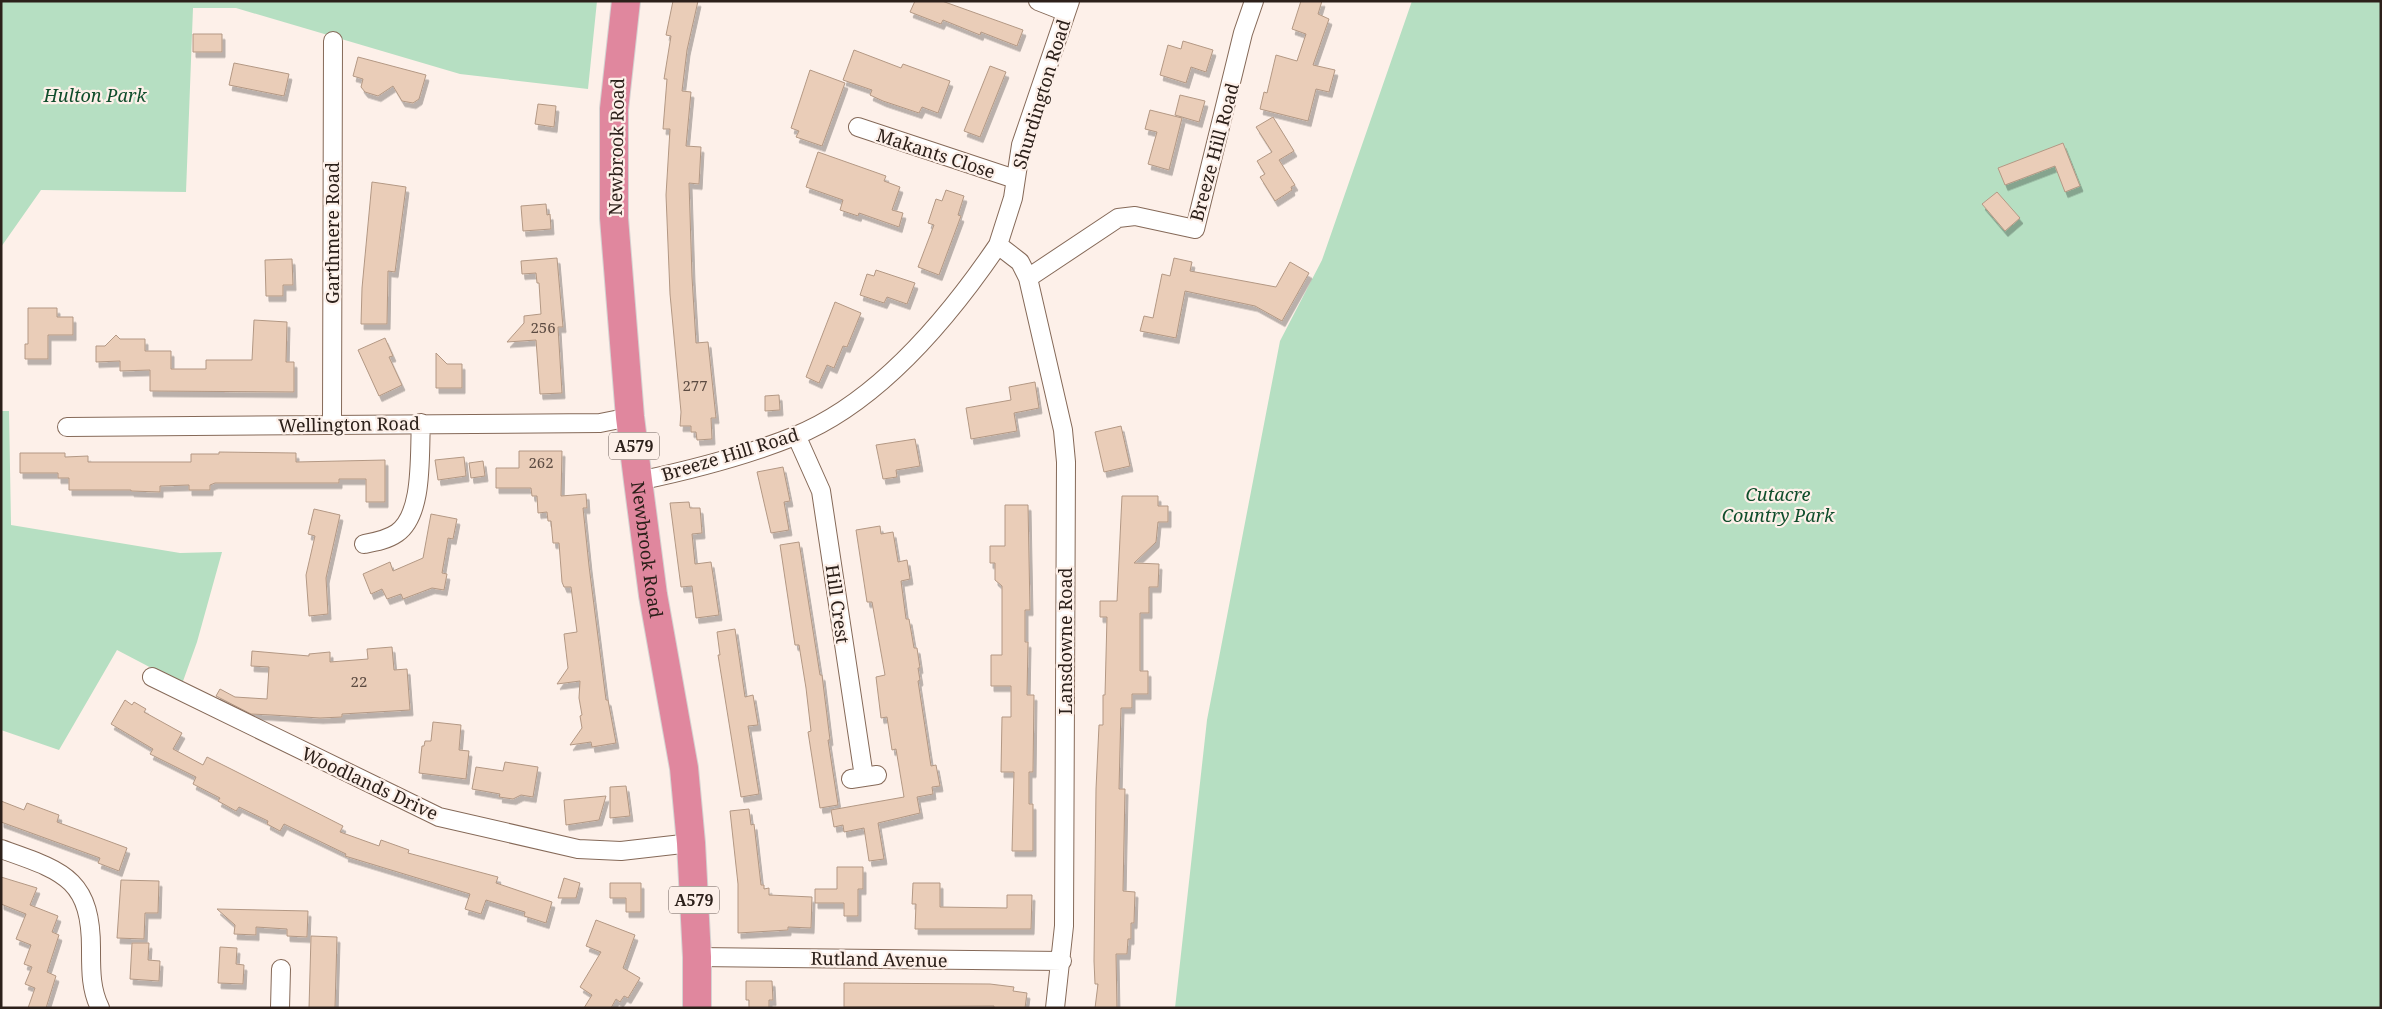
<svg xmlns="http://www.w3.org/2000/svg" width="2382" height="1009" font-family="'Noto Serif',serif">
	<defs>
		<filter id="shadow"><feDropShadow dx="3" dy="5.5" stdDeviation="0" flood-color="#0004"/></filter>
	</defs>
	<rect width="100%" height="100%" fill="#fdf0e9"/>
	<!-- green -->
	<path fill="#b6dfc2" d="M 1,1 L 597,1 L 588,89 L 460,74 L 236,8 L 193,8 L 186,192 L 41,190 L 1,247 Z
		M 1412,1 L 2381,1 L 2381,1008 L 1175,1008 L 1207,720 L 1280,341 L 1322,260 Z
		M 1,411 L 9,411 L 11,525 L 180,553 L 222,552 L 197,642 L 182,684 L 117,650 L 59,750 L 1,730 Z"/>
	<!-- building -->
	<path fill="#eacdb8" stroke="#b39884" filter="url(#shadow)" d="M 673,1 L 698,1 L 687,50 L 682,91 L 691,92 L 686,146 L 701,147 L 699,184 L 689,183 L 692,277 L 696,343 L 708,342 L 716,418 L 711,418 L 712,439 L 697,440 L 696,432 L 691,432 L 691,426 L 680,426 L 681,412 L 670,294 L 666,195 L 670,129 L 663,129 L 667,79 L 664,79 L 671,36 L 666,35 Z
		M 915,1 L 942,1 L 1023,30 L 1017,46 L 981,32 L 980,35 L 943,20 L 941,24 L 910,12 Z
		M 1301,1 L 1322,1 L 1318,14 L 1329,19 L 1313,65 L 1335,70 L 1329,92 L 1316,89 L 1308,121 L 1260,109 L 1264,92 L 1267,93 L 1276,55 L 1297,61 L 1306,34 L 1292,29 Z
		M 193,34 L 222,34 L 222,52 L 193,52 Z
		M 1183,41 L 1213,50 L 1206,72 L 1191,67 L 1186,83 L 1160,75 L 1168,45 L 1181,49 Z
		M 854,50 L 901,68 L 903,64 L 950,81 L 938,113 L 922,107 L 919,113 L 883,101 L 870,95 L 872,90 L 843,80 Z
		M 358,57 L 426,75 L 419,99 L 413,103 L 402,101 L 393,86 L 378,96 L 365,92 L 361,87 L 363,79 L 353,76 Z
		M 234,63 L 289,74 L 284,96 L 229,85 Z
		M 990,66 L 1006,72 L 980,137 L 964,131 Z
		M 810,70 L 845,83 L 822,146 L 796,137 L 799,131 L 791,128 Z
		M 1180,95 L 1205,101 L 1199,122 L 1175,115 Z
		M 538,104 L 556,106 L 554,127 L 535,124 Z
		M 1150,110 L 1182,118 L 1169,170 L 1148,164 L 1157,132 L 1145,129 Z
		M 1273,117 L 1294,151 L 1279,160 L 1295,185 L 1291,187 L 1292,190 L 1275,201 L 1260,177 L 1265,174 L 1257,161 L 1272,152 L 1256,127 Z
		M 2063,143 L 2080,186 L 2065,192 L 2055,166 L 2005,185 L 1998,168 Z
		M 818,152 L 886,176 L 884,181 L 900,187 L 892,210 L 903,213 L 899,227 L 859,213 L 858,216 L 840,210 L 843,200 L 806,187 Z
		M 372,182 L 406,187 L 395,272 L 388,271 L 387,324 L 361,324 L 362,288 Z
		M 946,190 L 964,196 L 958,215 L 961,216 L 939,275 L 918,267 L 934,225 L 928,223 L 936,199 L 942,201 Z
		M 1997,192 L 2020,218 L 2005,231 L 1982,204 Z
		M 546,204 L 547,215 L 550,214 L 551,229 L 523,231 L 521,206 Z
		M 557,258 L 563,327 L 558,327 L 562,393 L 540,394 L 536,340 L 507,342 L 524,323 L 524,316 L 541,314 L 539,283 L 537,283 L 536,273 L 522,274 L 521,261 Z
		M 1174,258 L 1192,262 L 1190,271 L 1276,287 L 1290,262 L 1309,273 L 1282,321 L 1255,306 L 1185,291 L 1176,338 L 1140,331 L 1144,316 L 1153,318 L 1162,274 L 1170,276 Z
		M 292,259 L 293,285 L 283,285 L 283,296 L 266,296 L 265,260 Z
		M 876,270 L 915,283 L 907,304 L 887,297 L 884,303 L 860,295 L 867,274 L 874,276 Z
		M 835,302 L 861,313 L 847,347 L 843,346 L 834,368 L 827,365 L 819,383 L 806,377 Z
		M 28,308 L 57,308 L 57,317 L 73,317 L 73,335 L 48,335 L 48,359 L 25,359 L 25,344 L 28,344 Z
		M 254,320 L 287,322 L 286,362 L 294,362 L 294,392 L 150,391 L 150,370 L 120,371 L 120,361 L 96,362 L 96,346 L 105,346 L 116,335 L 120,339 L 145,339 L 145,351 L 171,351 L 171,369 L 206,369 L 206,360 L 252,360 Z
		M 385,338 L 393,356 L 389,357 L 402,385 L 379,396 L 358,350 Z
		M 436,353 L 447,364 L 462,364 L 462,388 L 436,388 Z
		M 1035,382 L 1039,408 L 1014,413 L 1017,431 L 971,439 L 966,408 L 1011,400 L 1009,387 Z
		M 779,395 L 780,410 L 765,411 L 765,396 Z
		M 1121,426 L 1130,466 L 1104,472 L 1095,432 Z
		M 915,439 L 920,466 L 896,470 L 897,477 L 883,479 L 876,445 Z
		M 519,451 L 562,451 L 561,496 L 586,494 L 587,508 L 583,508 L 589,566 L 606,700 L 608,700 L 616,743 L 592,747 L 591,742 L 570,745 L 582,728 L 580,716 L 582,715 L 579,698 L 580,681 L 557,684 L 568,668 L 564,634 L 577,632 L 571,587 L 564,587 L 562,582 L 559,543 L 553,543 L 551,521 L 548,521 L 547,512 L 538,513 L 537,496 L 532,496 L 531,488 L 496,488 L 496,468 L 519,468 Z
		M 219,452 L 296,453 L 296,462 L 385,460 L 385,502 L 366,502 L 366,479 L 339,479 L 339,483 L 215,483 L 210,485 L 210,490 L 189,490 L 189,485 L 160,486 L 160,492 L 131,491 L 131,490 L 69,490 L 69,478 L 58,478 L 58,473 L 20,473 L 20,453 L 65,453 L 65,457 L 88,456 L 88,462 L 191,462 L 191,454 L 219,454 Z
		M 464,457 L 466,476 L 438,480 L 435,460 Z
		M 483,461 L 485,476 L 471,478 L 469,463 Z
		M 783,467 L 790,501 L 784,502 L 789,530 L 771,533 L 757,472 Z
		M 1122,496 L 1158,496 L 1158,506 L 1168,506 L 1168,522 L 1158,522 L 1156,542 L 1134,563 L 1159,564 L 1158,587 L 1149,587 L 1149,613 L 1140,613 L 1140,671 L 1148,671 L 1148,694 L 1132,694 L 1132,708 L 1121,708 L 1119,789 L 1125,789 L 1123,891 L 1135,892 L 1134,923 L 1131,923 L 1131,939 L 1128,939 L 1127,954 L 1116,954 L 1117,1008 L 1095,1008 L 1098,984 L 1095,984 L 1094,961 L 1096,789 L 1099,725 L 1103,725 L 1103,695 L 1105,695 L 1107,617 L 1100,617 L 1100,601 L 1117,601 Z
		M 689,502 L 690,508 L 700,508 L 701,520 L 702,533 L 692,534 L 695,564 L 711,562 L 719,615 L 696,618 L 692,586 L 681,587 L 670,503 Z
		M 1005,505 L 1028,505 L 1030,610 L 1025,610 L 1025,642 L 1028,642 L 1027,695 L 1034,695 L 1033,772 L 1029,772 L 1029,804 L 1033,804 L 1033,851 L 1012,851 L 1014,772 L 1001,772 L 1002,717 L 1011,717 L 1011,686 L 991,686 L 991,655 L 1002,655 L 1002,586 L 995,580 L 995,563 L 990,563 L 990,546 L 1005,546 Z
		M 314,509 L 340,515 L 326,578 L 328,614 L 309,616 L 306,575 L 315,536 L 308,534 Z
		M 431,514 L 457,519 L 453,539 L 448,538 L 442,573 L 447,574 L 444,590 L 432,588 L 403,599 L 401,594 L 387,599 L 382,589 L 371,594 L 363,574 L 390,562 L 393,571 L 423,558 Z
		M 880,526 L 881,534 L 893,532 L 898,562 L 907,560 L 910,579 L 901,581 L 906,619 L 909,619 L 914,648 L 917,648 L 920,668 L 918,668 L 920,680 L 918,681 L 931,766 L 936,765 L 940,786 L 932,787 L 933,794 L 917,797 L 920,813 L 878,823 L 884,859 L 869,861 L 864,828 L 844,832 L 843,825 L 834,827 L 831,810 L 904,797 L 896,749 L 892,750 L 887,717 L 881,718 L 876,677 L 885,675 L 872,602 L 867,602 L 856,530 Z
		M 799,542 L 820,675 L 822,675 L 830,740 L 828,740 L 838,805 L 820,808 L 808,732 L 811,731 L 806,688 L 799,645 L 795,645 L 780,545 Z
		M 735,629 L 745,697 L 753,695 L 758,725 L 748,726 L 759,794 L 741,797 L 718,655 L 720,655 L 717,632 Z
		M 392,647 L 394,670 L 407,669 L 410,710 L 342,714 L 342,717 L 320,718 L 272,715 L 251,714 L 216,696 L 220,689 L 235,697 L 267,699 L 269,667 L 251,666 L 252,651 L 309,656 L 309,654 L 330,652 L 330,662 L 368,659 L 367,649 Z
		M 125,700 L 132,705 L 134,702 L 146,709 L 144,712 L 182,733 L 173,749 L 203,765 L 207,757 L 233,770 L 343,826 L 340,832 L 379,846 L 381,840 L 409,850 L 408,853 L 498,877 L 496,883 L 552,902 L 546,923 L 524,916 L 525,912 L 486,900 L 481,914 L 465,909 L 470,894 L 345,856 L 346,854 L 284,824 L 280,831 L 267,824 L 268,821 L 239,807 L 236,811 L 218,801 L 220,798 L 193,784 L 196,777 L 150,754 L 153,749 L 111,724 Z
		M 433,722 L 461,725 L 459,750 L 469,751 L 466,779 L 419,773 L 422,746 L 424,746 L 425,741 L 431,741 Z
		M 505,762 L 538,767 L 533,797 L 521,795 L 513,799 L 499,797 L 500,794 L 472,789 L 476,767 L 503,771 Z
		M 626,786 L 630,816 L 610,818 L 610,787 Z
		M 606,796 L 599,820 L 566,825 L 564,800 Z
		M 1,801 L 24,810 L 27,803 L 59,815 L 57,822 L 127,848 L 119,871 L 98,863 L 100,858 L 1,822 Z
		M 749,809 L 751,825 L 754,824 L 761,885 L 764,885 L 764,889 L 769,888 L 769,895 L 812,897 L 811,928 L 788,927 L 788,930 L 738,933 L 738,884 L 730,811 Z
		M 837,867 L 863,867 L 863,889 L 858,889 L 858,916 L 844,916 L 844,903 L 815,903 L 815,889 L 837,889 Z
		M 1,877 L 37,888 L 30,905 L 58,916 L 52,932 L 59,935 L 47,972 L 56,976 L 46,1008 L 28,1008 L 35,988 L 25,984 L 32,967 L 24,964 L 31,945 L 16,939 L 26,914 L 1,904 Z
		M 564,878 L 580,883 L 576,898 L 558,898 Z
		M 121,880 L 159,881 L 158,913 L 145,913 L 144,939 L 117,938 Z
		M 610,883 L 641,883 L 641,912 L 626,912 L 626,898 L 610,898 Z
		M 913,883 L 940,883 L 940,907 L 1007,908 L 1007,895 L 1032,895 L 1031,929 L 915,929 L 916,904 L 912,904 Z
		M 217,909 L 308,911 L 307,937 L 287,936 L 287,929 L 256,927 L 256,935 L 234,934 L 235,925 Z
		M 596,920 L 635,935 L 623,968 L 640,978 L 628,998 L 624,996 L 620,1002 L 616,999 L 611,1008 L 584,1008 L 592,995 L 580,987 L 601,952 L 586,946 Z
		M 311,936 L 337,937 L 335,1008 L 309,1008 Z
		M 132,943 L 149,943 L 148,960 L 160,961 L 159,981 L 130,979 Z
		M 220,947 L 237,948 L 236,964 L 244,965 L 243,984 L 218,983 Z
		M 746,981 L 772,981 L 773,1000 L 769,1000 L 769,1008 L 749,1008 L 749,1000 L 746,1000 Z
		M 844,983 L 990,984 L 1014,987 L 1013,991 L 1027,993 L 1025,1008 L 994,1008 L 994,1006 L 844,1007 Z"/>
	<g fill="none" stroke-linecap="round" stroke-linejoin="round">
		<defs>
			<path id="minor" d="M 1038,1 L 1066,12
				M 858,127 L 1015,179
				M 998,245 L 1013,198 L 1021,145 L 1070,1
				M 1028,278 L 1063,430 L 1066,462 L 1064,926 L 1055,1008
				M 332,425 L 333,41
				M 67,427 L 600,423 L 630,417
				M 796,435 L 821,491 L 864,777
				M 638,481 C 691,470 745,456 795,436 C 879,402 949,317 998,245 L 1020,262 L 1028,278 L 1118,218 L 1135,216 L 1195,229 L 1243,33 L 1254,1
				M 364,544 C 375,542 387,540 397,533 C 424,514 419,454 421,423
				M 152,677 L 439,817 L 578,849 L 621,851 L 691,843
				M 851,779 L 877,775
				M 1,849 C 63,871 92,878 91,952 C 91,971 91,990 100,1008
				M 697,957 L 1062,961
				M 280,1008 L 281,969"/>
			<g id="trunk">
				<path id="s1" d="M 626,1 L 614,109 L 614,218 L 630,417 L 638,481 L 653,595 L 684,768 L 691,843 L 697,957 L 697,1008"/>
			</g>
		</defs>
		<!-- minor casing -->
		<use href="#minor" stroke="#856958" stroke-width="20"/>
		<!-- trunk casing -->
		<use href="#trunk" stroke="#d5d2d1" stroke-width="30"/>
		<!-- minor -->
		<use href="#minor" stroke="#fff" stroke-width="18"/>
		<!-- trunk -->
		<use href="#trunk" stroke="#e0879e" stroke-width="28"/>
	</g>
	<g text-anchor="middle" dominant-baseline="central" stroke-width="4.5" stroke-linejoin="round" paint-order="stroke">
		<!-- number labels -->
		<g font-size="15" fill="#5c4b42">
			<text x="543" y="327">256</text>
			<text x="695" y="385">277</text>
			<text x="541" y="462">262</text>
			<text x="359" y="681">22</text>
		</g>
		<!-- shield labels -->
		<g fill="#fdf0e9" stroke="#6b5e58" stroke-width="1">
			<rect x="609" y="432.5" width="50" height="27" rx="4"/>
			<rect x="669" y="886.5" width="50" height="27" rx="4"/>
		</g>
		<g font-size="16" font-weight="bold" fill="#2c201a">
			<text x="634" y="446">A579</text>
			<text x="694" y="900">A579</text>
		</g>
		<!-- street labels -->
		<g font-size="18" fill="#2c201a" stroke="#fdf0e9">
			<text transform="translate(1041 94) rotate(-73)">Shurdington Road</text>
			<text transform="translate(616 147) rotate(-89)">Newbrook Road</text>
			<text transform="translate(1214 152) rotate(-75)">Breeze Hill Road</text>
			<text transform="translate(936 153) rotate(18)">Makants Close</text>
			<text transform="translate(332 233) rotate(-90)">Garthmere Road</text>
			<text transform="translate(349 424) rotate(-1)">Wellington Road</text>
			<text transform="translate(730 454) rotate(-17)">Breeze Hill Road</text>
			<text stroke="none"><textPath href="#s1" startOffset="551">Newbrook Road</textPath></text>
			<text transform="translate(838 604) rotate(82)">Hill Crest</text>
			<text transform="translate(1065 641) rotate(-90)">Lansdowne Road</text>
			<text transform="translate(370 783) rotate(25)">Woodlands Drive</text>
			<text transform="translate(879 959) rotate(1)">Rutland Avenue</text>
		</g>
		<!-- park labels -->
		<g font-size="18" font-style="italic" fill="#0f4d2b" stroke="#fdf0e9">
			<text x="95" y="95">Hulton Park</text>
			<text x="1778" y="494">Cutacre<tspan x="1778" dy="21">Country Park</tspan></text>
		</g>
	</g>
	<!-- border -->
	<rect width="2382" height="1009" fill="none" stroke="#2c201a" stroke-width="5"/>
</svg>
